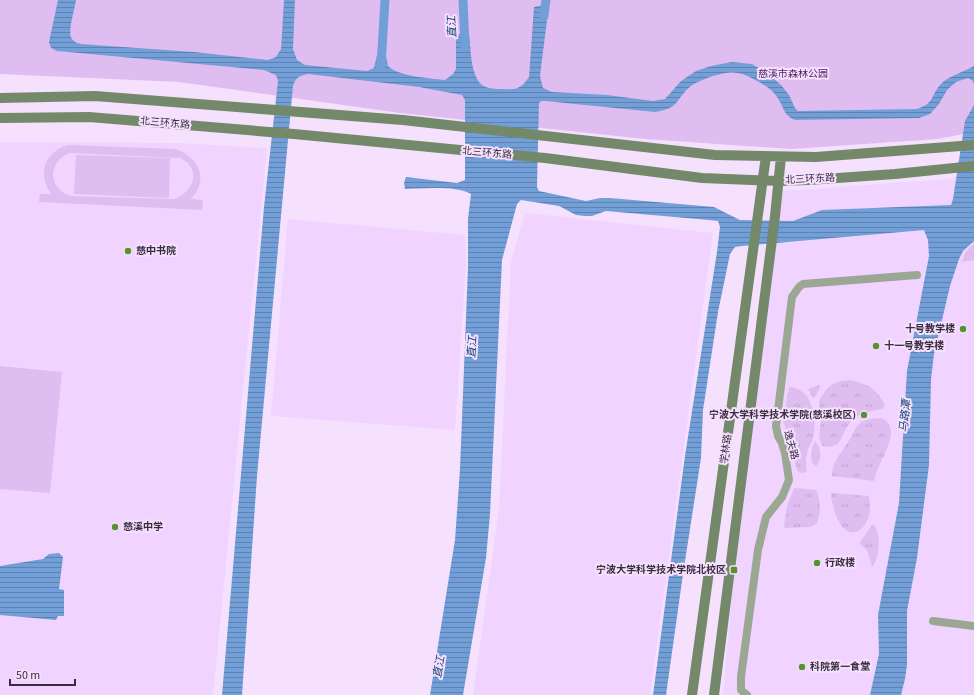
<svg xmlns="http://www.w3.org/2000/svg" width="974" height="695" font-family="'Source Sans 3','Noto Sans SC',sans-serif">
	<defs>
		<pattern id="grass-tufts" width="24" height="20" patternUnits="userSpaceOnUse"><rect width="24" height="20" fill="#e0bdf1"/><path d="M3 7l-1-3M5 7V3M7 7l1-3M15 17l-1-3M17 17v-4M19 17l1-3" fill="none" stroke="#c1a3d0"/></pattern>
		<pattern id="water-rules" width="6" height="5" patternUnits="userSpaceOnUse"><rect width="6" height="5" fill="#739fd8"/><path d="M0 2.5h6" fill="none" stroke="#5f82b1"/></pattern>
	</defs>
	<rect width="100%" height="100%" fill="#f5e1fe"/>
	<!-- built -->
	<path fill="#f1d3ff" d="M 0,142 L 179,143 L 267,148 L 213,695 L 0,695 Z
		M 974,175 L 974,695 L 723,695 L 732,596 L 783,191 L 949,179 Z
		M 525,213 L 713,233 L 650,695 L 473,695 L 499,509 L 511,262 Z
		M 288,219 L 465,235 L 466,263 L 455,430 L 271,416 Z"/>
	<!-- grass -->
	<path fill="url(#grass-tufts)" d="M 974,243 L 974,260 L 962,262 L 965,253 Z
		M 850,380 C 868,384 876,388 885,405 L 883,409 C 869,411 855,413 847,427 C 844,432 842,438 838,444 L 830,447 L 823,446 C 817,438 820,431 821,422 C 822,415 819,409 819,402 C 820,399 821,396 823,394 C 830,383 838,381 850,380 Z
		M 819,385 L 820,388 L 815,397 L 813,398 L 808,389 Z
		M 789,387 C 792,387 796,388 798,389 C 814,397 817,423 813,438 C 812,442 809,446 808,450 C 805,457 806,464 807,471 L 804,473 L 798,472 L 796,467 L 790,438 L 783,422 Z
		M 882,418 C 902,429 883,454 878,469 C 876,473 875,477 874,481 L 832,476 C 832,462 841,453 848,442 C 853,435 855,425 863,421 C 869,419 875,418 882,418 Z
		M 815,441 C 821,448 823,459 816,466 L 812,463 C 811,455 811,447 815,441 Z
		M 794,488 L 816,490 C 821,501 821,512 817,523 L 811,527 L 785,528 L 784,526 L 787,506 Z
		M 831,493 L 869,496 C 869,502 871,509 869,515 C 868,520 865,526 861,529 C 843,544 831,507 831,493 Z
		M 874,524 C 881,535 880,555 873,566 L 872,566 L 867,550 L 861,545 L 860,542 L 872,525 Z"/>
	<!-- green -->
	<path fill="#e0bdf1" fill-rule="evenodd" d="M 0,0 L 974,0 L 974,132 L 938,139 L 791,149 L 645,139 L 400,113 L 179,82 L 0,74 Z
		M 68,145 L 176,149 C 191,154 205,169 199,186 C 198,191 194,195 191,199 L 203,200 L 202,210 L 39,202 L 40,194 L 51,194 C 37,174 44,152 68,145 ZM 69,153 L 180,158 C 182,159 186,161 188,163 C 201,177 188,195 174,199 L 71,196 C 48,189 47,163 69,153 Z
		M 76,155 L 170,158 L 169,198 L 74,194 Z
		M 0,366 L 62,372 L 50,493 L 0,489 Z"/>
	<!-- water -->
	<path fill="url(#water-rules)" d="M 58,0 L 76,0 C 75,8 68,30 71,37 C 73,42 77,43 81,44 L 194,52 L 268,60 L 276,57 L 281,49 L 284,0 L 295,0 L 293,49 L 297,60 L 305,65 L 367,71 L 374,68 L 377,55 L 386,56 L 388,66 C 400,77 429,78 445,80 L 453,74 L 456,69 L 456,34 L 469,34 C 471,48 470,75 482,85 C 487,89 497,89 503,89 C 518,90 521,88 529,77 L 534,7 L 549,4 L 540,76 L 543,88 L 552,92 L 607,95 L 653,101 L 665,99 L 681,81 L 696,71 L 711,66 L 732,62 L 752,64 L 767,73 L 781,85 L 789,95 L 795,108 L 798,111 L 917,109 C 936,103 930,94 943,82 C 951,75 964,72 974,66 L 974,85 L 973,81 L 968,78 L 956,82 L 947,90 L 939,104 L 930,114 L 919,118 L 795,120 C 783,115 784,107 777,97 C 772,89 763,84 755,80 C 750,77 744,74 738,73 C 726,70 701,79 691,86 C 674,100 681,108 655,112 L 545,101 L 541,101 L 539,103 L 537,187 L 539,191 L 586,201 L 600,198 L 610,198 L 714,207 L 740,220 L 793,221 L 822,210 L 951,205 L 953,199 L 965,121 L 974,105 L 974,241 L 963,251 L 959,259 L 950,286 L 934,354 L 931,379 L 929,465 L 917,558 L 907,611 L 907,665 L 905,679 L 901,695 L 870,695 L 879,654 L 878,615 L 899,503 L 907,371 L 929,256 L 928,240 L 924,230 L 742,246 L 735,247 L 730,254 L 718,312 L 703,410 L 701,458 L 683,574 L 666,695 L 653,695 L 685,456 L 717,252 L 720,227 L 718,221 L 709,220 L 606,211 L 592,216 L 585,216 L 576,215 L 559,206 L 521,200 L 517,204 L 502,260 L 490,514 L 486,558 L 463,695 L 430,695 L 455,540 L 460,469 L 468,267 L 468,219 L 471,194 C 455,185 423,189 405,189 L 404,183 L 406,177 L 457,183 L 465,180 L 465,100 L 462,95 L 419,87 L 308,74 C 299,76 296,77 293,86 L 257,476 L 242,695 L 222,695 L 264,207 L 278,81 L 276,75 L 264,70 L 57,51 L 51,48 L 49,42 Z
		M 59,553 L 63,557 L 59,589 L 64,590 L 64,616 L 58,616 L 56,620 L 0,615 L 0,566 L 43,559 L 49,554 Z"/>
	<g fill="none" stroke-linecap="round" stroke-linejoin="round">
		<!-- canal -->
		<path stroke="#739fd8" stroke-width="9" d="M 463,0 L 465,45
			M 544,16 L 546,0
			M 381,66 L 385,0"/>
		<!-- street -->
		<path stroke="#9aa893" stroke-width="8" d="M 933,621 L 974,626
			M 747,695 L 741,690 L 741,677 L 758,550 L 766,517 L 782,497 L 789,480 L 785,453 L 782,443 L 778,436 L 776,426 L 792,297 L 799,287 L 803,284 L 917,275"/>
		<!-- secondary -->
		<path stroke="#74886a" stroke-width="10" d="M 0,98 L 95,96 L 403,120 L 715,155 L 816,157 L 974,145
			M 0,118 L 89,117 L 294,134 L 545,158 L 702,178 L 779,181 L 809,180 L 895,174 L 974,166
			M 692,695 L 766,156
			M 714,695 L 775,216 L 781,157"/>
	</g>
	<!-- markers -->
	<g fill="#58912f" stroke="#f5e1fe" stroke-width="1.5">
		<circle cx="128" cy="251" r="4"/>
		<circle cx="963" cy="329" r="4"/>
		<circle cx="876" cy="346" r="4"/>
		<circle cx="864" cy="415" r="4"/>
		<circle cx="115" cy="527" r="4"/>
		<circle cx="817" cy="563" r="4"/>
		<rect x="730" y="566" width="8" height="8" rx="2"/>
		<circle cx="802" cy="667" r="4"/>
	</g>
	<g text-anchor="middle" dominant-baseline="central" stroke-width="4" stroke-linejoin="round" paint-order="stroke">
		<!-- park labels -->
		<g font-size="10" fill="#4e1a62" stroke="#f5e1fe">
			<text x="793" y="74">慈溪市森林公园</text>
		</g>
		<!-- street labels -->
		<g font-size="10" fill="#382c3e" stroke="#f5e1fe">
			<text transform="translate(165 123) rotate(5)">北三环东路</text>
			<text transform="translate(487 153) rotate(5)">北三环东路</text>
			<text transform="translate(810 179) rotate(-3)">北三环东路</text>
			<text transform="translate(791 445) rotate(75)">逸夫路</text>
			<text transform="translate(726 449) rotate(-82)">学林路</text>
		</g>
		<!-- poi labels -->
		<g font-size="10" font-weight="bold" fill="#382c3e" stroke="#f5e1fe" text-anchor="start">
			<text x="136" y="251">慈中书院</text>
			<text x="955" y="329" text-anchor="end">十号教学楼</text>
			<text x="884" y="346">十一号教学楼</text>
			<text x="856" y="415" text-anchor="end">宁波大学科学技术学院(慈溪校区)</text>
			<text x="123" y="527">慈溪中学</text>
			<text x="825" y="563">行政楼</text>
			<text x="726" y="570" text-anchor="end">宁波大学科学技术学院北校区</text>
			<text x="810" y="667">科院第一食堂</text>
		</g>
		<!-- water labels -->
		<g font-size="11" font-style="italic" fill="#154276" stroke="#f5e1fe">
			<text transform="translate(452 27) rotate(-93)">直江</text>
			<text transform="translate(472 347) rotate(-86)">直江</text>
			<text transform="translate(905 416) rotate(-84)">马路潭</text>
			<text transform="translate(439 667) rotate(-80)">直江</text>
		</g>
	</g>
	<!-- scale -->
	<path d="M10 679v6h65v-6" fill="none" stroke="#382c3e" stroke-width="2"/>
	<text x="16" y="679" font-size="12" fill="#382c3e" stroke="#f5e1fe" stroke-width="3" paint-order="stroke">50 m</text>
</svg>
